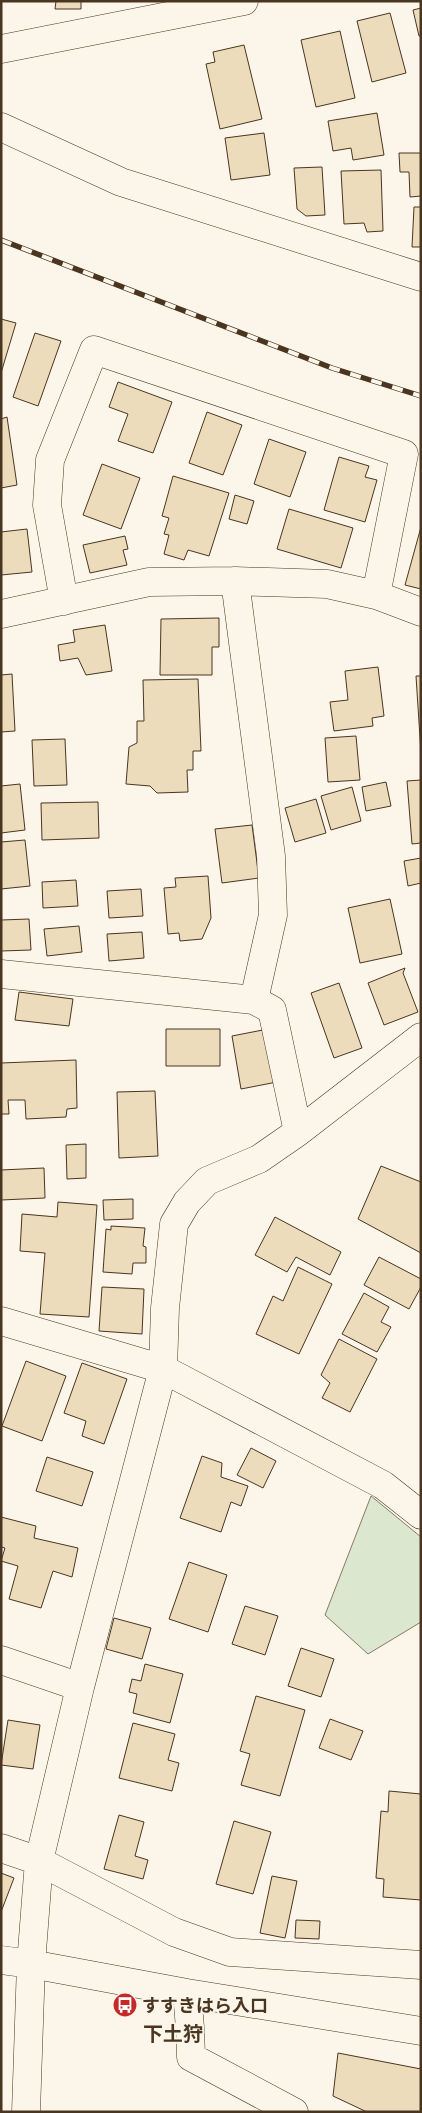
<svg xmlns="http://www.w3.org/2000/svg" width="422" height="2113" font-family="'Playfair Display','Noto Sans JP',serif">
	<rect width="100%" height="100%" fill="#fbf6e9"/>
	<!-- green -->
	<path fill="#dce7d0" stroke="#887966" d="M 371,1496 L 421,1537 L 421,1622 L 368,1654 L 325,1615 Z"/>
	<!-- building -->
	<path fill="#ecdcbc" stroke="#4a3520" d="M 56,1 L 81,1 L 81,9 L 55,9 Z
		M 421,8 L 421,36 L 419,36 L 413,10 Z
		M 390,13 L 406,73 L 372,82 L 357,21 Z
		M 340,31 L 355,98 L 316,107 L 301,40 Z
		M 244,45 L 262,119 L 220,129 L 206,64 L 215,62 L 213,52 Z
		M 377,113 L 384,155 L 353,160 L 351,148 L 333,151 L 328,121 Z
		M 264,133 L 270,175 L 231,180 L 225,138 Z
		M 399,153 L 421,153 L 421,196 L 410,197 L 409,172 L 400,172 Z
		M 322,167 L 325,215 L 306,216 L 297,209 L 294,168 Z
		M 381,170 L 383,231 L 367,232 L 364,223 L 344,224 L 341,171 Z
		M 414,207 L 421,207 L 421,247 L 412,247 Z
		M 1,319 L 16,323 L 1,373 Z
		M 35,333 L 61,341 L 38,406 L 13,397 Z
		M 118,382 L 172,402 L 153,453 L 118,441 L 128,414 L 109,407 Z
		M 207,412 L 242,425 L 223,475 L 189,463 Z
		M 7,417 L 17,485 L 1,488 L 1,419 Z
		M 269,439 L 306,452 L 290,497 L 254,484 Z
		M 339,457 L 369,466 L 365,477 L 377,480 L 365,522 L 324,510 Z
		M 102,464 L 140,478 L 121,529 L 83,515 Z
		M 173,476 L 229,493 L 209,556 L 188,550 L 184,560 L 164,554 L 169,535 L 164,534 L 169,518 L 162,516 Z
		M 235,495 L 254,501 L 247,524 L 229,519 Z
		M 289,509 L 353,528 L 341,568 L 277,549 Z
		M 421,527 L 421,589 L 405,585 Z
		M 27,529 L 32,572 L 1,575 L 1,532 Z
		M 125,536 L 128,549 L 123,550 L 127,565 L 90,573 L 83,545 Z
		M 219,618 L 219,647 L 212,647 L 212,675 L 160,675 L 161,619 Z
		M 105,625 L 112,671 L 86,675 L 78,658 L 60,661 L 58,645 L 75,642 L 73,630 Z
		M 378,667 L 384,716 L 372,718 L 373,726 L 334,731 L 330,702 L 348,700 L 345,671 Z
		M 12,674 L 15,731 L 1,732 L 1,675 Z
		M 416,676 L 421,676 L 421,753 Z
		M 198,679 L 201,751 L 193,751 L 193,770 L 187,770 L 188,792 L 157,793 L 150,786 L 126,784 L 129,747 L 137,743 L 137,721 L 144,721 L 143,680 Z
		M 356,736 L 360,780 L 328,782 L 325,738 Z
		M 65,739 L 67,785 L 34,786 L 32,740 Z
		M 421,780 L 421,843 L 412,844 L 407,781 Z
		M 386,782 L 391,806 L 366,811 L 362,787 Z
		M 20,784 L 25,830 L 1,833 L 1,786 Z
		M 352,787 L 361,821 L 331,830 L 321,796 Z
		M 316,799 L 326,833 L 295,842 L 285,808 Z
		M 98,802 L 99,838 L 42,840 L 41,803 Z
		M 252,825 L 259,878 L 222,883 L 215,829 Z
		M 25,840 L 30,886 L 1,889 L 1,842 Z
		M 421,858 L 421,883 L 408,886 L 404,861 Z
		M 208,876 L 211,918 L 202,939 L 180,941 L 179,933 L 168,934 L 164,888 L 176,887 L 175,878 Z
		M 76,880 L 78,906 L 43,908 L 42,882 Z
		M 141,889 L 143,916 L 109,918 L 107,891 Z
		M 390,899 L 402,954 L 360,963 L 348,908 Z
		M 29,919 L 31,950 L 1,951 L 1,920 Z
		M 79,926 L 82,952 L 47,956 L 44,929 Z
		M 142,932 L 144,958 L 109,961 L 107,934 Z
		M 405,968 L 403,973 L 418,1012 L 384,1025 L 368,983 Z
		M 339,983 L 362,1048 L 334,1058 L 311,993 Z
		M 19,992 L 73,999 L 69,1026 L 15,1020 Z
		M 166,1029 L 220,1029 L 220,1066 L 166,1066 Z
		M 268,1029 L 277,1082 L 241,1089 L 232,1036 Z
		M 76,1060 L 77,1108 L 67,1109 L 66,1117 L 26,1119 L 25,1100 L 8,1100 L 9,1114 L 1,1114 L 1,1063 Z
		M 155,1091 L 158,1156 L 119,1158 L 117,1092 Z
		M 86,1144 L 86,1178 L 67,1179 L 66,1145 Z
		M 381,1166 L 421,1182 L 421,1253 L 358,1219 Z
		M 44,1168 L 45,1198 L 1,1200 L 1,1170 Z
		M 133,1199 L 133,1219 L 104,1220 L 103,1200 Z
		M 58,1202 L 97,1205 L 89,1317 L 40,1314 L 45,1253 L 20,1251 L 22,1214 L 57,1217 Z
		M 275,1217 L 341,1252 L 330,1275 L 296,1257 L 287,1272 L 255,1255 Z
		M 111,1226 L 145,1228 L 143,1246 L 146,1247 L 146,1263 L 133,1263 L 132,1274 L 103,1272 L 106,1229 L 111,1230 Z
		M 379,1257 L 421,1279 L 421,1287 L 409,1309 L 364,1285 Z
		M 298,1267 L 332,1284 L 299,1354 L 256,1334 L 273,1296 L 283,1301 Z
		M 102,1287 L 144,1289 L 142,1334 L 99,1331 Z
		M 364,1293 L 389,1307 L 381,1322 L 391,1327 L 377,1352 L 342,1334 Z
		M 339,1339 L 377,1359 L 350,1412 L 322,1398 L 330,1383 L 321,1375 Z
		M 26,1361 L 66,1376 L 42,1441 L 2,1426 Z
		M 82,1363 L 127,1379 L 104,1444 L 82,1436 L 86,1421 L 64,1413 Z
		M 251,1448 L 276,1461 L 263,1488 L 237,1475 Z
		M 202,1456 L 222,1463 L 221,1477 L 248,1486 L 241,1506 L 231,1502 L 221,1532 L 180,1518 Z
		M 47,1457 L 93,1472 L 82,1506 L 36,1491 Z
		M 1,1517 L 36,1526 L 34,1538 L 78,1548 L 72,1577 L 53,1571 L 41,1608 L 9,1599 L 18,1566 L 1,1561 L 5,1548 L 1,1547 Z
		M 189,1562 L 227,1575 L 208,1632 L 169,1619 Z
		M 245,1606 L 278,1616 L 265,1655 L 232,1644 Z
		M 114,1618 L 151,1628 L 142,1659 L 106,1649 Z
		M 301,1648 L 334,1659 L 321,1697 L 288,1686 Z
		M 145,1664 L 183,1674 L 170,1723 L 133,1713 L 137,1694 L 129,1692 L 132,1679 L 141,1681 Z
		M 256,1696 L 305,1710 L 280,1796 L 241,1785 L 250,1754 L 240,1751 Z
		M 330,1719 L 363,1731 L 351,1760 L 319,1748 Z
		M 8,1720 L 40,1725 L 33,1769 L 1,1765 Z
		M 133,1723 L 175,1734 L 168,1760 L 179,1763 L 172,1791 L 119,1778 Z
		M 389,1791 L 421,1794 L 421,1900 L 383,1897 L 384,1879 L 376,1878 L 381,1811 L 388,1812 Z
		M 119,1815 L 144,1822 L 135,1856 L 148,1860 L 143,1879 L 104,1869 Z
		M 234,1821 L 271,1832 L 253,1894 L 216,1884 Z
		M 1,1873 L 14,1878 L 1,1912 Z
		M 272,1876 L 297,1881 L 285,1938 L 260,1933 Z
		M 296,1920 L 320,1921 L 319,1939 L 295,1938 Z
		M 338,2053 L 421,2069 L 421,2112 L 367,2112 L 333,2096 Z"/>
	<g fill="none" stroke-linecap="round" stroke-linejoin="round">
		<defs>
			<path id="minor" d="M 1,49 L 244,1
				M 1,127 L 121,182 L 421,277
				M 235,581 L 271,856 L 273,915 L 254,1000
				M 64,601 L 47,505 L 50,460 L 94,350 L 404,454 L 376,595
				M 1,614 L 149,582 L 235,581 L 327,584 L 376,595 L 421,612
				M 1,974 L 254,1000 L 272,1010 L 298,1132
				M 1,1321 L 163,1369 L 383,1485 L 421,1515
				M 1,1660 L 80,1687
				M 1,1848 L 39,1861 L 174,1932 L 230,1952 L 421,1965
				M 1,1960 L 31,1964 L 187,1993 L 421,2031
				M 187,1993 L 190,2028 L 191,2057 L 294,2112
				M 26,2112 L 31,1964 L 39,1861 L 80,1687 L 163,1369 L 165,1308 L 174,1224 L 187,1202 L 207,1181 L 259,1159 L 298,1132 L 421,1037"/>
		</defs>
		<!-- minor casing -->
		<use href="#minor" stroke="#4a3520" stroke-width="29"/>
		<!-- minor -->
		<use href="#minor" stroke="#fbf6e9" stroke-width="28"/>
		<defs>
			<path id="rail" d="M 1,240 L 332,368 L 421,396"/>
		</defs>
		<!-- rail casing -->
		<use href="#rail" stroke="#4a3520" stroke-width="5.5"/>
		<!-- rail -->
		<use href="#rail" stroke="#fbf6e9" stroke-width="4" stroke-dasharray="11" stroke-linecap="butt"/>
	</g>
	<!-- icons -->
	<defs>
		<symbol id="bus-disc" viewBox="-11 -11 22 22"><circle r="9.5" fill="#c62828" stroke="#fbf6e9"/><path d="M-5-6H5V4H4V6H2V4H-2V6H-4V4H-5ZM-3.5-4V0h7V-4ZM-3.5 1.2v1.5H-2V1.2ZM2 1.2v1.5H3.5V1.2Z" fill="#fff"/></symbol>
	</defs>
	<g fill-rule="evenodd">
		<use href="#bus-disc" x="111" y="1991" width="28" height="28"/>
	</g>
	<g text-anchor="middle" dominant-baseline="central" stroke-width="4" stroke-linejoin="round" paint-order="stroke">
		<!-- poi labels -->
		<g font-size="18" font-weight="bold" fill="#4a3520" stroke="#fbf6e9" text-anchor="start">
			<text x="142" y="2005">すすきはら入口</text>
		</g>
		<!-- quarter labels -->
		<g font-size="20" font-weight="bold" fill="#4a3520" stroke="#fbf6e9">
			<text x="173" y="2032">下土狩</text>
		</g>
	</g>
	<!-- border -->
	<rect width="422" height="2113" fill="none" stroke="#4a3520" stroke-width="5"/>
</svg>
